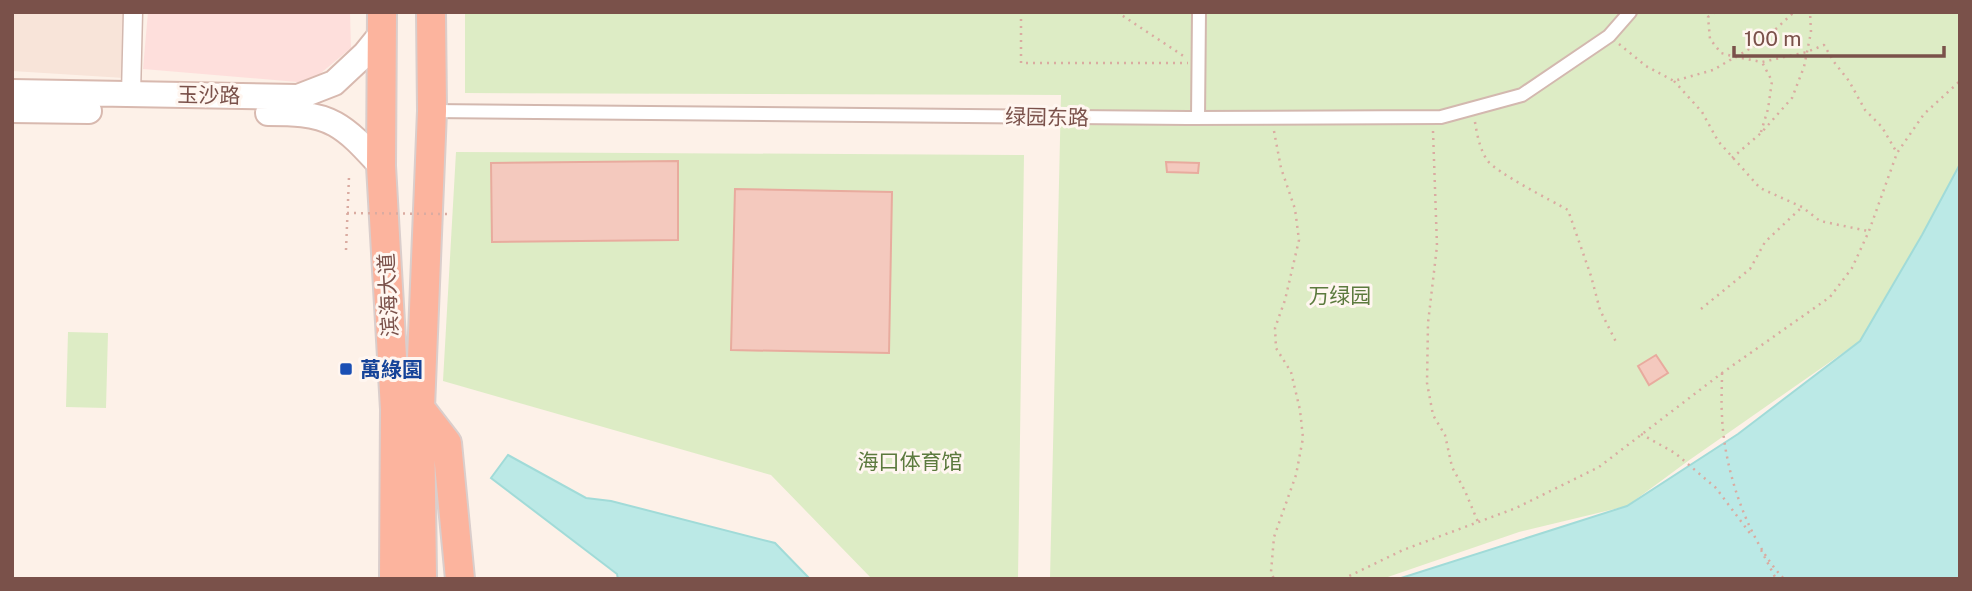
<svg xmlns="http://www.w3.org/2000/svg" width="1972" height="591" font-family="'Public Sans','Noto Sans SC',sans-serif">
	<rect width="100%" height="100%" fill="#fdf1e8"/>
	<!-- residential -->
	<path fill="#f8e4d9" d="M 12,12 L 125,12 L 124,78 L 12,71 Z"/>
	<!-- commercial -->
	<path fill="#fedfdc" d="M 148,12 L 350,12 L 351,48 L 309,83 L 143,69 Z"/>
	<!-- green -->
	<path fill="#ddecc5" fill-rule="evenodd" d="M 465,12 L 1960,12 L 1960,164 L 1922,235 L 1860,341 L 1688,461 L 1627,506 L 1519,532 L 1382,579 L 1050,579 L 1061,95 L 465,93 Z
		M 456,152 L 1024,155 L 1018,579 L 872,579 L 771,475 L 443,381 ZM 677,161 L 678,240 L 492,242 L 492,163 ZM 735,190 L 892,193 L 888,353 Z
		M 68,332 L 108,333 L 106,408 L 66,407 Z"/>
	<!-- water -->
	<path fill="#bbe9e6" stroke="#a1dbd8" stroke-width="2" d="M 1960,164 L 1960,579 L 1398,579 L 1627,506 L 1738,434 L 1860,341 L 1922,235 Z
		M 508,455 L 586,498 L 611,501 L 775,543 L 810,579 L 618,579 L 617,574 L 491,478 Z"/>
	<!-- building -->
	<path fill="#f4c9be" stroke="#e8ab9e" stroke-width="2" d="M 678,161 L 678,240 L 492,242 L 491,163 Z
		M 1166,162 L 1199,163 L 1198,173 L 1167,172 Z
		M 735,189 L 892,192 L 889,353 L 731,350 Z
		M 1656,355 L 1668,373 L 1649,385 L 1638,366 Z"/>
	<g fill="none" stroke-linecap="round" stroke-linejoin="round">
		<defs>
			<path id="pedestrian" d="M 432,111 L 1188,118 L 1441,117 L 1522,95 L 1609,36 L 1630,12
				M 1198,118 L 1199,12"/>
			<path id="minor" d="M 131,94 L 133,12"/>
			<path id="secondary" d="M 12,92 L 298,97 L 334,83 L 365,54 L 382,33
				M 12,110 L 89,111
				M 268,113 C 290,113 315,113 335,124 C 353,134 367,151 381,166"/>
			<path id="trunk" d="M 382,12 L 381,166 L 395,409 L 394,579
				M 420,408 L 447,443 L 460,579
				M 422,579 L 420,408 L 432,111 L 431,12"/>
		</defs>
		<!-- pedestrian casing -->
		<use href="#pedestrian" stroke="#d3b8af" stroke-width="16"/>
		<!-- minor casing -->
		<use href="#minor" stroke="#d3b8af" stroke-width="21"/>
		<!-- secondary casing -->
		<use href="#secondary" stroke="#d8b9af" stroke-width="28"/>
		<!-- trunk casing -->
		<use href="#trunk" stroke="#dacecc" stroke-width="32"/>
		<!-- path -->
		<path stroke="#daaba1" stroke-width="2.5" stroke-dasharray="2 5" stroke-linecap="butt" d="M 1021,12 L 1021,63 L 1188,63
			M 1117,12 L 1185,57
			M 1715,12 L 1708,17 L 1710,39 L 1721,53 L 1736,57 L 1762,62 L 1807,52 L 1824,45 L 1834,62 L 1849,81 L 1865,110 L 1882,127 L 1897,153
			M 1619,44 L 1646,66 L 1674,81 L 1713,70 L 1763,41 L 1794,12
			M 1674,81 L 1702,112 L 1718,141 L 1760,188 L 1802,207 L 1820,221 L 1868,231
			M 1475,122 C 1477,135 1480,149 1487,160 C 1495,172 1552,201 1568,210 L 1591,276 L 1600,310 L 1617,344
			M 1274,131 L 1281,168 L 1295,209 L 1299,240 L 1285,300 L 1275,328 L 1276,348 L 1291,372 L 1300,410 L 1303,438 L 1296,475 L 1274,537 L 1271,572 L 1274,579
			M 1433,131 L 1437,246 L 1428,323 L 1427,383 L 1433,415 L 1445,435 L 1452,467 L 1465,491 L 1478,522
			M 1761,132 L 1768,109 L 1772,81 L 1762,62
			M 1732,158 L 1761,133 L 1792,98 L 1804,67 L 1811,32 L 1810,12
			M 346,250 L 349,177
			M 1701,309 L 1750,269 L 1765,242 L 1802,207
			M 1722,373 C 1722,387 1721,401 1722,416 C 1724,469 1747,540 1784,579
			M 1641,434 L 1675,453 L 1716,488 L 1752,536
			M 1761,550 L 1776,579
			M 1343,579 L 1403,550 L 1516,508 L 1599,467 L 1722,373 L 1830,297 L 1852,268 L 1869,231 L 1897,153 L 1924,114 L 1960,81"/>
		<!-- pedestrian -->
		<use href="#pedestrian" stroke="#fff" stroke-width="12"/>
		<!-- minor -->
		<use href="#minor" stroke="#fff" stroke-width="18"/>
		<!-- secondary -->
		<use href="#secondary" stroke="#fff" stroke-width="24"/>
		<!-- trunk -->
		<use href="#trunk" stroke="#fcb49e" stroke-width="28"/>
		<!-- path-bridge -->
		<path stroke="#daaba1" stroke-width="2.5" stroke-dasharray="2 5" stroke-linecap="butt" d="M 347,213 L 447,214"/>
	</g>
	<!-- markers -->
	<rect fill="#1a4fb4" stroke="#fff6f0" stroke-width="2.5" x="339" y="362" width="14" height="14" rx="3.5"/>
	<g text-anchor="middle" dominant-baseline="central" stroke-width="6" stroke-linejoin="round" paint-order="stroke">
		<!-- street labels -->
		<g font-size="21" fill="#7a514a" stroke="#fff6f0">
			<text transform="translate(209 95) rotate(1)">玉沙路</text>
			<text transform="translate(1047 117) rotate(1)">绿园东路</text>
			<text transform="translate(388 295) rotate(-93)">滨海大道</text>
		</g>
		<!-- park labels -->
		<g font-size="21" fill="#5c7a3e" stroke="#fff6f0">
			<text x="1340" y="295">万绿园</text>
			<text x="910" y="461">海口体育馆</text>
		</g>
		<!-- transit labels -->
		<g font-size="21" font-weight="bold" fill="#164399" stroke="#fff6f0" text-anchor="start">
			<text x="360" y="369">萬綠園</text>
		</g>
	</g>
	<!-- border -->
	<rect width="1972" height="591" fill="none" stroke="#7a514a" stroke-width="28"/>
	<!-- scale -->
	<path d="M1734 46v10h210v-10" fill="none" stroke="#7a514a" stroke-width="3.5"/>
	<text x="1744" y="46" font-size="21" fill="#7a514a" stroke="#fff6f0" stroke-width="5" paint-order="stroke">100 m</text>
</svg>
